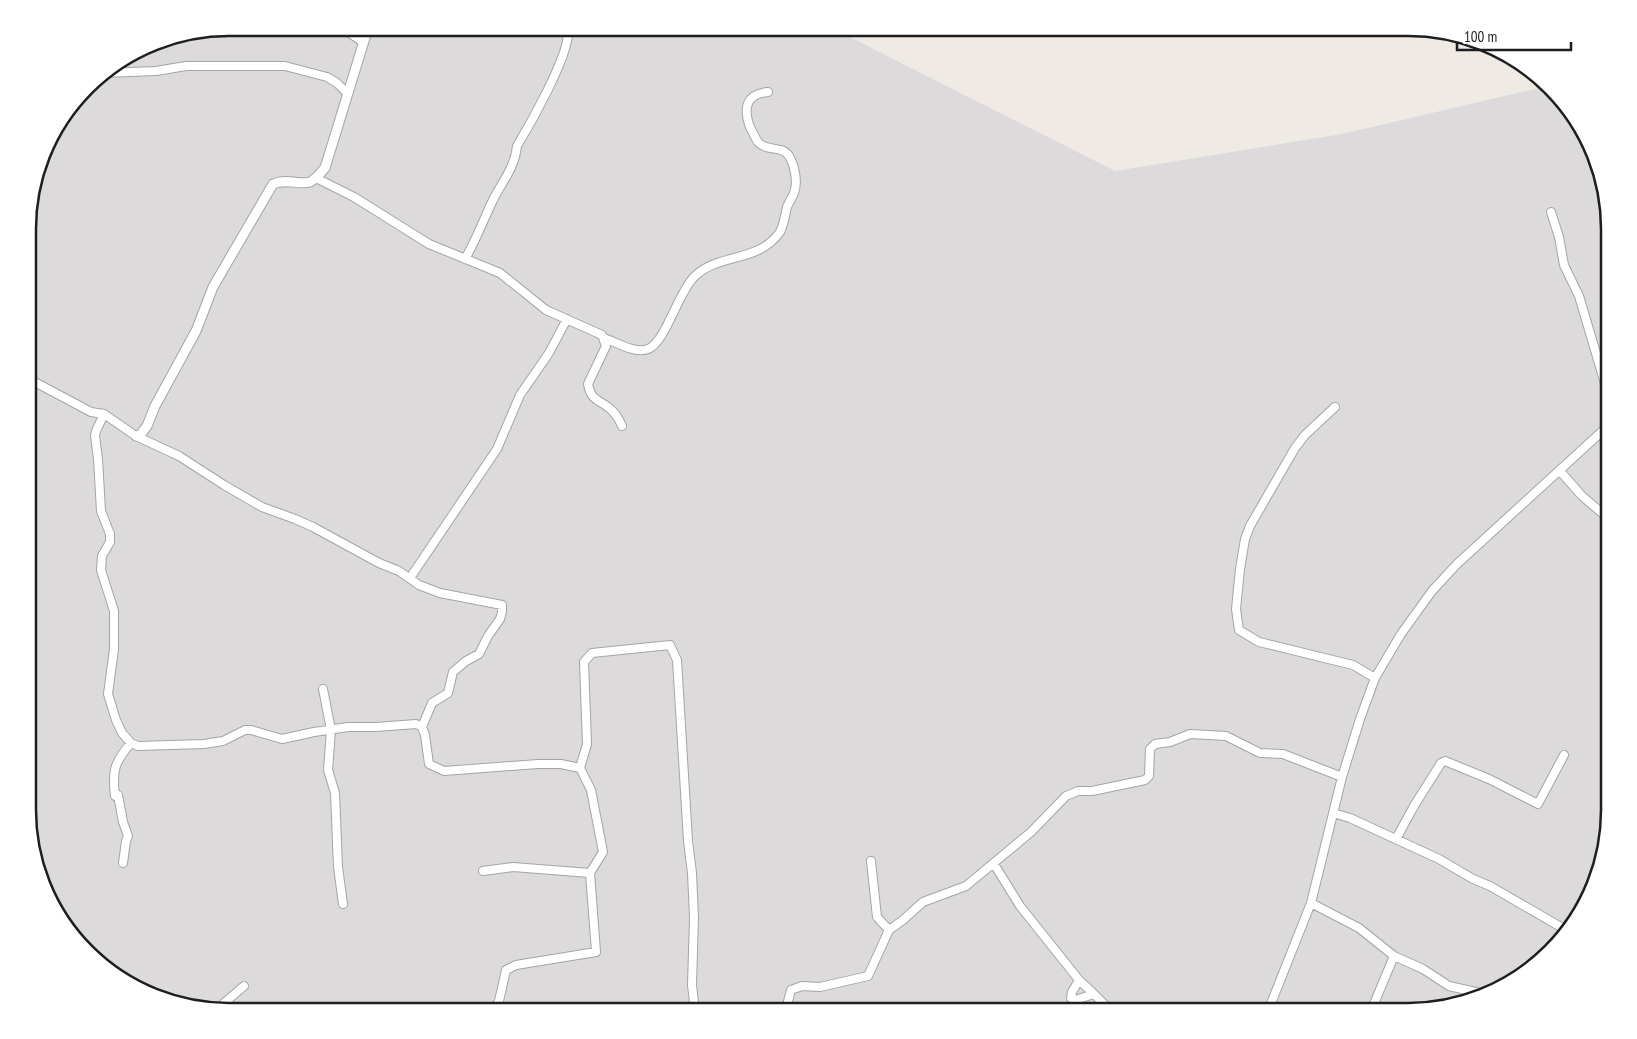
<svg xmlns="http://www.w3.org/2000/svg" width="1637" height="1039" font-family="'PT Sans Narrow',sans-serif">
	<rect width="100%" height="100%" fill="#efeae3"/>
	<!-- residential -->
	<path fill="#dcdadb" d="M 230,28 L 837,28 L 838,31 L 1115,171 L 1342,134 L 1543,87 L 1582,128 L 1609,217 L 1609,822 L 1599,874 L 1576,921 L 1508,985 L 1420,1011 L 229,1011 L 177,1005 L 118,978 L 55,911 L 29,836 L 29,203 L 48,140 L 96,78 L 152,43 Z"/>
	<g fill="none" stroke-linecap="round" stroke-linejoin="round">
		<defs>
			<path id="minor" d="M 342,28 L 363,42
				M 104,73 L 156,71 L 186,66 L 285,66 L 327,77 L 337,83 L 348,94
				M 316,178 L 354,197 L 429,244 L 500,273 L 546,310 L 602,335 L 606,346 L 588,384 C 591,400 597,399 608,407 C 615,412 619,419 622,426
				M 1551,212 L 1559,237 L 1564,265 L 1579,296 L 1609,397
				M 465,259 C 476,240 483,221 492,202 C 501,183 515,168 517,146 C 531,123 568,57 568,33 L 561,28
				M 604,338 C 616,342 635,354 648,349 C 665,343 678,293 694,277 C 719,252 757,264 780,232 C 784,225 785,215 787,207 C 789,202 792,198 794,193 C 798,183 795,166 789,156 C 782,145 768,152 759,143 C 755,139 753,132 750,127 C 743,108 746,94 768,92
				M 29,379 L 91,412 L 104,414 L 136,436 L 179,456 L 224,485 L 262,507 L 295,519 L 313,527 L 379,563 L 399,571 L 419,585 L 440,593 L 502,605 L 502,612 L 500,619 L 488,636 L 479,654 L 466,661 L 453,672 L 448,693 L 432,703 L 422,727
				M 1335,407 L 1305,435 L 1295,448 L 1250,526 L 1245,539 L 1240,569 L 1236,609 L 1239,630 L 1259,642 L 1353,665 L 1375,678
				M 104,414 L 96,431 L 95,436 L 98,459 L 101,511 L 110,534 L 110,542 L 102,556 L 101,570 L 114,611 L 114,649 L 108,694 L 116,720 L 122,733 L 131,743 L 138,746 L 204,744 L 223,741 L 245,730 L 251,730 L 282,739 L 314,732 L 348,727 L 376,727 L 416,724 L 422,727 L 425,735 L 429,764 L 444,771 L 538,764 L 561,764 L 580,768 L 591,790 L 603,852 L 590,873 L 596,952 L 516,965 L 506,970 L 499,1001 L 493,1011
				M 1560,471 L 1582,496 L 1609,519
				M 410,578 L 497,449 L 520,395 L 549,353 L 567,319
				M 323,689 L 331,730 L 328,770 L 335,793 L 338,867 L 343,904
				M 580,768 L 587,744 L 584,662 L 592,653 L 670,645 L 677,660 L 688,841 L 692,873 L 694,918 L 692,985 L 695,1011
				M 1333,813 L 1350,818 L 1439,859 L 1473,879 L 1490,886 L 1566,930
				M 1396,839 L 1414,806 L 1441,763 L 1445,761 L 1489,779 L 1538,804 L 1564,755
				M 871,861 L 877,917 L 889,930
				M 123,863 L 126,841 L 128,836 L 123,822 L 118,795 L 115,796 C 112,772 114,762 131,743
				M 994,864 L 1020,906 L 1079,980 L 1072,992 L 1071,998 L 1075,1000 L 1094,994 L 1111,1011
				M 483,871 L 513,867 L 590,873
				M 1311,903 L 1359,928 L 1394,956 L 1371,1011
				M 1394,956 L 1423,969 L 1449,986 L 1480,993
				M 1079,980 L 1094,994
				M 216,1010 L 244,986
				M 788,1011 L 787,1005 L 791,990 L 802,986 L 820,987 L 868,976 L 889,930 L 903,920 L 923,902 L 966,886 L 1031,832 L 1066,796 L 1078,791 L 1092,791 L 1145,780 L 1149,776 L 1150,749 L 1155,744 L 1170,742 L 1190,734 L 1226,736 L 1260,753 L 1283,754 L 1342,777
				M 1268,1011 L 1311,903 L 1342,777 L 1360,719 L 1375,678 L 1401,634 L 1432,591 L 1457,564 L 1609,425"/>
			<path id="tertiary" d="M 136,436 L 140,435 L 147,426 L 155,406 L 196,331 L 213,287 L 273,184 C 286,178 299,185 310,182 C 316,179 320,173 325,168 L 368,28"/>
		</defs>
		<!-- minor casing -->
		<use href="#minor" stroke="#a5a5a5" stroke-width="10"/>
		<!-- tertiary casing -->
		<use href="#tertiary" stroke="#a5a5a5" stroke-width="11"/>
		<!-- minor -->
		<use href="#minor" stroke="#fff" stroke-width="8"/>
		<!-- tertiary -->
		<use href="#tertiary" stroke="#fff" stroke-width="9"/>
	</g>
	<!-- crop -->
	<path d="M0 0H1637V1039H0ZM229 36H1408A193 193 0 0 1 1601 229V810A193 193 0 0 1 1408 1003H229A193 193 0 0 1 36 810V229A193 193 0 0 1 229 36Z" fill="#fff" fill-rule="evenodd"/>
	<path fill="none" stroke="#1e1e1e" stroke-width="2.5" d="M229 36H1408A193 193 0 0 1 1601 229V810A193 193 0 0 1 1408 1003H229A193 193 0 0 1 36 810V229A193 193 0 0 1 229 36Z"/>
	<!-- scale -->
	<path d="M1457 42v8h114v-8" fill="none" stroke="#1e1e1e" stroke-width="2.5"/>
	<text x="1464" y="42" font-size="15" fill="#1e1e1e" stroke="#ffffff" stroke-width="4" paint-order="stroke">100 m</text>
</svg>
